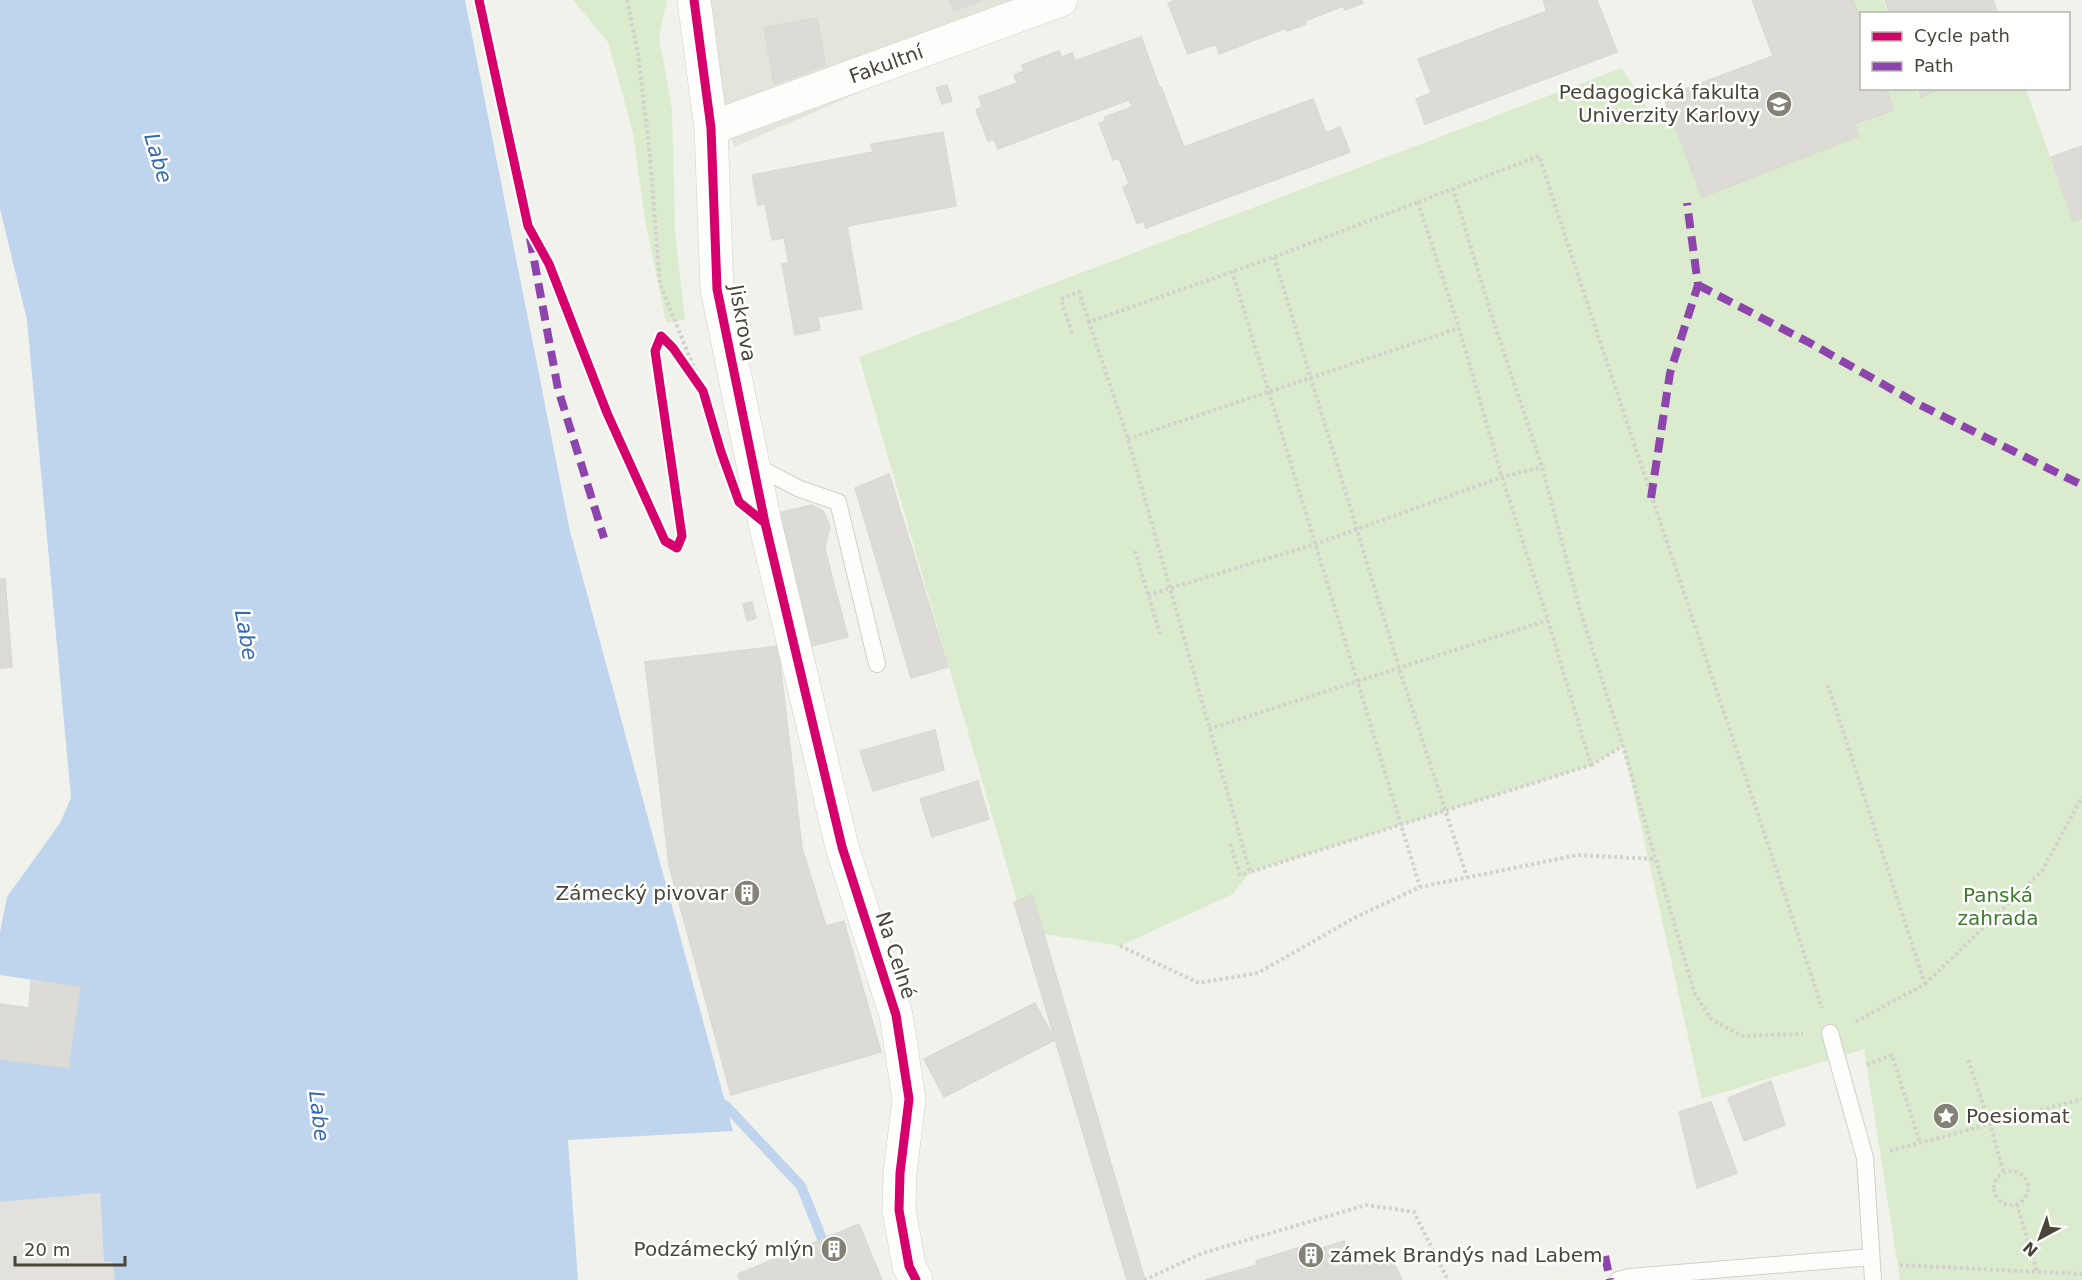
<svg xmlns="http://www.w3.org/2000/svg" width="2082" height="1280" font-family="'DejaVu Sans',sans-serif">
	<rect width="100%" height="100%" fill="#f2f2ed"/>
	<!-- residential -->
	<path fill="#e5e4db" d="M 690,0 L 1073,0 L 734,147 Z"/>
	<!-- industrial -->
	<path fill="#e2e1db" d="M 100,1193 L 104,1262 L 112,1261 L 115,1280 L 0,1280 L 0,1202 Z"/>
	<!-- green -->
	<path fill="#dbecce" d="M 573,0 L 667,0 L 659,37 L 672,109 L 675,232 L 685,320 L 666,322 L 644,214 L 633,132 L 608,42 Z
		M 1853,0 L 1883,0 L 1888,13 L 1862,14 L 1861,22 Z
		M 1622,68 L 1652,115 L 1670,103 L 1701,196 L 1860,136 L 1853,123 L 1894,110 L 1886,89 L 1916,89 L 1919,96 L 1941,89 L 2026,89 L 2073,221 L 2082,218 L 2082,1280 L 1900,1280 L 1864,1049 L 1702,1099 L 1623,746 L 1591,765 L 1250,872 L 1233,894 L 1120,946 L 1044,934 L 1032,896 L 1017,901 L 859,357 Z"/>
	<!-- water -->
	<path fill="#bfd5ee" d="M 0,0 L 465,0 L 570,531 L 733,1131 L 568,1140 L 578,1280 L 115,1280 L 112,1261 L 104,1262 L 100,1193 L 0,1202 L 0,1059 L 68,1067 L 80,987 L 0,975 L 0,932 L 7,897 L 60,823 L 71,798 L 27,320 L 0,209 Z"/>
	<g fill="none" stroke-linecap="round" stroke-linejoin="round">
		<!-- stream -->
		<path stroke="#bfd5ee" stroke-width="10" d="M 716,1100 L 726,1106 L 801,1186 L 827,1251"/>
	</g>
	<!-- building -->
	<path fill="#dcdbd5" stroke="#dad9d3" stroke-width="1.5" d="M 950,0 L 983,0 L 954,11 Z
		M 1176,0 L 1362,0 L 1363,3 L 1345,10 L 1343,6 L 1305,21 L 1306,24 L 1287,31 L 1286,28 L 1219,54 L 1216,44 L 1188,54 L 1168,3 Z
		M 1543,0 L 1597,0 L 1617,52 L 1425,124 L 1416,99 L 1431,93 L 1418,59 L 1547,11 Z
		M 1752,0 L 1853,0 L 1862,24 L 1862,88 L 1886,88 L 1894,110 L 1854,124 L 1859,136 L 1702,197 L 1664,97 L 1773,56 Z
		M 1885,0 L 1993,0 L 1998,14 L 1890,14 Z
		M 817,18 L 825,65 L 774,84 L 764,27 Z
		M 1141,37 L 1160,88 L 998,149 L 994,139 L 988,141 L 976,110 L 982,107 L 979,97 L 1017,83 L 1014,75 L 1024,71 L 1022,65 L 1059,51 L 1062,57 L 1072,53 L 1075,61 Z
		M 947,85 L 952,101 L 942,104 L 936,88 Z
		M 1161,87 L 1184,147 L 1313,99 L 1326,133 L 1340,127 L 1350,152 L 1146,228 L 1143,221 L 1137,224 L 1123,187 L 1129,184 L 1119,158 L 1113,160 L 1099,123 L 1105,121 L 1105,117 L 1132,107 L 1129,99 Z
		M 1918,88 L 1942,88 L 1921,97 Z
		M 943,132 L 956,206 L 847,226 L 862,309 L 818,317 L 820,330 L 795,335 L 782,264 L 789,263 L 784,238 L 772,240 L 765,204 L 758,205 L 752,175 L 873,152 L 871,144 Z
		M 2082,146 L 2082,218 L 2073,221 L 2051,157 Z
		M 889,474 L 910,542 L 874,552 L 855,488 Z
		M 812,505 L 823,511 L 830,526 L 825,548 L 832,577 L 797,585 L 778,513 Z
		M 910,542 L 948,667 L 911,678 L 874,552 Z
		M 832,577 L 848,637 L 811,646 L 797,585 Z
		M 0,579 L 5,579 L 12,667 L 0,668 Z
		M 752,602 L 756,618 L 747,621 L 743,604 Z
		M 778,646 L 802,848 L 826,926 L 844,921 L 881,1052 L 731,1095 L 669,865 L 645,662 Z
		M 935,730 L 944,770 L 873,791 L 860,751 Z
		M 978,781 L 989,819 L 932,837 L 920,799 Z
		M 1032,895 L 1044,934 L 1145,1280 L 1127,1280 L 1014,902 Z
		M 31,981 L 80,987 L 68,1068 L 0,1059 L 0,1004 L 29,1008 Z
		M 1035,1003 L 1055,1040 L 944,1097 L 924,1059 Z
		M 1771,1081 L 1785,1125 L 1744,1141 L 1728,1098 Z
		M 1711,1102 L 1737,1173 L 1697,1188 L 1679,1112 Z
		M 859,1224 L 882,1280 L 740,1280 L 738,1274 Z
		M 1344,1241 L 1351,1264 L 1388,1250 L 1402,1280 L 1205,1280 L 1257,1265 L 1256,1261 L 1317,1242 L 1319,1249 Z"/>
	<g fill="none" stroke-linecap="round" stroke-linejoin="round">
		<defs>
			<path id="service" d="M 753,465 L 800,489 L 838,502 L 877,664
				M 1830,1033 L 1865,1158 L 1873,1280
				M 1618,1280 L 1630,1277 L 1871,1257"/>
			<path id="minor" d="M 694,0 L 711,128 L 717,289 L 765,523 L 842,847 L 896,1015 L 909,1099 L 900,1173 L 899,1210 L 909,1266 L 916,1280
				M 711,128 L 1061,0"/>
		</defs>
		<!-- service casing -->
		<use href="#service" stroke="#d0cfca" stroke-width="18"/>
		<!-- minor casing -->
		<use href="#minor" stroke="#d0cfca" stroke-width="34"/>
		<!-- path -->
		<path stroke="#d2d1cb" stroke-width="4" stroke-dasharray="3 3" stroke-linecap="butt" d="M 627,0 L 638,54 L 649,146 L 660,284 L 696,373
			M 1453,188 L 1492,317 L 1542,467 L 1580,610 L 1623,746 L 1694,992 L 1711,1019 L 1742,1036 L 1803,1034
			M 1418,202 L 1539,156 C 1632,441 1729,724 1822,1008
			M 1418,202 L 1459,328 L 1502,477 L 1548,620 L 1591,765 L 1250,872 L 1128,439 L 1089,322 L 1274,257 Z
			M 1274,257 L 1399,668 L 1467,877
			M 1232,271 L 1420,887
			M 1072,333 L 1061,299 L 1079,292 L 1089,322
			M 1128,439 L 1459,328
			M 1135,551 L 1160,634
			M 1148,595 L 1316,544 L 1502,477 L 1542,467
			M 1828,685 L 1925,984 L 1853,1023
			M 1209,729 L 1548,620
			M 1591,765 L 1623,746
			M 1230,844 L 1240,875 L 1250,872
			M 1120,946 L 1199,983 L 1258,973 L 1354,918 L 1420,887 L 1578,855 L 1655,859
			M 1925,984 L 2042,871 L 2082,797
			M 1968,1060 L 1990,1124 L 2004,1174
			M 1867,1065 L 1892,1055 L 1920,1143
			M 1890,1151 L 2082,1099
			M1994 1188a17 17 0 1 1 34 0a17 17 0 1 1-34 0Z
			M 2017,1204 L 2037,1272
			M 1900,1265 L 2082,1274
			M 1144,1280 L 1203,1253 L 1366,1205 L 1414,1212 L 1448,1280"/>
		<!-- service -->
		<use href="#service" stroke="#fdfdfc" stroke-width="16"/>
		<!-- minor -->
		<use href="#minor" stroke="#fdfdfc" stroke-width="33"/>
		<!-- quiet -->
		<path stroke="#8e44ad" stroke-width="8" stroke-dasharray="15 8" stroke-linecap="butt" d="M 530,238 L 558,389 L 604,538
			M 1698,285 L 1810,343 L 1918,404 L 2082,485
			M 1651,498 L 1670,373 L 1698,285 L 1687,203
			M 1605,1256 L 1610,1280"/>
		<defs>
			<path id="cycleway" d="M 479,0 L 528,226 L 549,264 L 607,413 L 665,541 L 677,548 L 682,536 L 655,351 L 661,336 L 673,348 L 703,391 L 721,452 L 739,502 L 765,523
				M 694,0 L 711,128 L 717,289 L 765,523 L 842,847 L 896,1015 L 909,1099 L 900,1173 L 899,1210 L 909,1266 L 916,1280"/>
		</defs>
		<!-- cycleway casing -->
		<use href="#cycleway" stroke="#fff" stroke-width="13"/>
		<!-- cycleway -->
		<use href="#cycleway" stroke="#d6006c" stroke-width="9"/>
	</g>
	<!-- icons -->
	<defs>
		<symbol id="university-disc" viewBox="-11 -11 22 22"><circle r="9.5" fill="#848277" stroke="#fff"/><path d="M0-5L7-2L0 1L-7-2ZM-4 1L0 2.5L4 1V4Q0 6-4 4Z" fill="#fff"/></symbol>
		<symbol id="building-disc" viewBox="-11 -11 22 22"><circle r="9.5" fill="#848277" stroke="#fff"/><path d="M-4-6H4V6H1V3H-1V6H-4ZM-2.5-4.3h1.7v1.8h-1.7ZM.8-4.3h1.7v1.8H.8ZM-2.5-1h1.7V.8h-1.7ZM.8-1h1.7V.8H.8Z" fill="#fff"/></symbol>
		<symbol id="sight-disc" viewBox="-11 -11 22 22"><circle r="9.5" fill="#848277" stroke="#fff"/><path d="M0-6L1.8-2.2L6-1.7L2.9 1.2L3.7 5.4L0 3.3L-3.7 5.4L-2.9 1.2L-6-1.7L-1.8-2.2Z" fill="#fff"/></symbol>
	</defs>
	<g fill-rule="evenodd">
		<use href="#university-disc" x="1764" y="89" width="30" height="30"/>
		<use href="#building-disc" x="732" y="878" width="30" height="30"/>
		<use href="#sight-disc" x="1931" y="1101" width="30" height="30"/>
		<use href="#building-disc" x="819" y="1234" width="30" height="30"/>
		<use href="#building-disc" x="1296" y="1240" width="30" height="30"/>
	</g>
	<g text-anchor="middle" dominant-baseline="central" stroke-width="5" stroke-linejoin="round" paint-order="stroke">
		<!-- street labels -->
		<g font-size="20" fill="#494538" stroke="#fff">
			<text transform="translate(886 64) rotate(-20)">Fakultní</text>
			<text transform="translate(743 323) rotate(80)">Jiskrova</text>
			<text transform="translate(896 955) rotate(72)">Na Celné</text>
		</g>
		<!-- poi labels -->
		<g font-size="20" fill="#494538" stroke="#fff" text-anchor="end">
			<text x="1760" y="92">Pedagogická fakulta<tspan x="1760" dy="23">Univerzity Karlovy</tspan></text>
			<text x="728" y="893">Zámecký pivovar</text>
			<text x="1966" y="1116" text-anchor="start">Poesiomat</text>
			<text x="814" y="1249">Podzámecký mlýn</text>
			<text x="1330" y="1255" text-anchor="start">zámek Brandýs nad Labem</text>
		</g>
		<!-- park labels -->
		<g font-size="20" fill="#3e792c" stroke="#fff">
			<text x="1998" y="895">Panská<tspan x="1998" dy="23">zahrada</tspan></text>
		</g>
		<!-- water labels -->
		<g font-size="21" font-style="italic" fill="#346ab2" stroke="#fff">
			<text transform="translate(158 158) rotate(73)">Labe</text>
			<text transform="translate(246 635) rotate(80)">Labe</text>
			<text transform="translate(319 1116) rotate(83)">Labe</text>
		</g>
	</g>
	<!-- legend -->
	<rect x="1860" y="12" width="210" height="78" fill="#ffffff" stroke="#b6b5af" stroke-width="1.5"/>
	<rect x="1872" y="32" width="30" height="9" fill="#d6006c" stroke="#b6b5af" stroke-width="1.5"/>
	<text x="1914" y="42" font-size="18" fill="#494538">Cycle path</text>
	<rect x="1872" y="62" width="30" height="9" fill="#8e44ad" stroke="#b6b5af" stroke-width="1.5"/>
	<text x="1914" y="72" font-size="18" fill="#494538">Path</text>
	<!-- north arrow -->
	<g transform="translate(2040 1238) rotate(221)" stroke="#ffffff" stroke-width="4.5" paint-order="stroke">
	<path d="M0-4.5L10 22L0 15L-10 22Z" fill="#494538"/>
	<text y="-9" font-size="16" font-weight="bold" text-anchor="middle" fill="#494538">N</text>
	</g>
	<!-- scale -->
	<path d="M15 1256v9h110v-9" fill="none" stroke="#494538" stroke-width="3"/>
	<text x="24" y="1256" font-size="18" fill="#494538" stroke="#ffffff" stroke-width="4.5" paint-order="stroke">20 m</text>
</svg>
